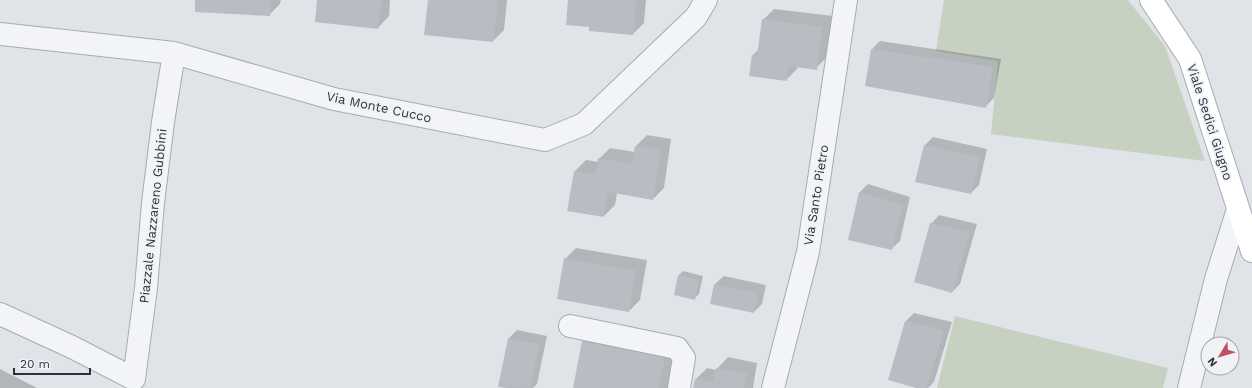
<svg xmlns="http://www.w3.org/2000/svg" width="1252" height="388" font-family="'Work Sans',sans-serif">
	<rect width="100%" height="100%" fill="#e0e4e8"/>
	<!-- green -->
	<path fill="#c6d1c2" d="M 944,0 L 1128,0 L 1165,46 L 1205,161 L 991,134 L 998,61 L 936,51 Z
		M 955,316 L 1168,368 L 1163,388 L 937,388 Z"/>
	<!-- shadow -->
	<path fill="#0003" d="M 196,0 L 281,0 L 280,4 L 269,15 Z
		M 318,0 L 390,0 L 389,16 L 378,28 Z
		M 429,0 L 507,0 L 504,30 L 493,41 Z
		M 569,0 L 646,0 L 644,23 L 633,34 L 590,26 Z
		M 774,9 L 833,16 L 827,57 L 816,68 L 798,66 L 797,69 L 786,80 L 753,55 L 759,49 L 763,20 Z
		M 880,41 L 1001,59 L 994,98 L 986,106 L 872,49 Z
		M 647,135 L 671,139 L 664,188 L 653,199 L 617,193 L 615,205 L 604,216 L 575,171 L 586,160 L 599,162 L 599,159 L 610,148 L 635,152 L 636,146 Z
		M 933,137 L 987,149 L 979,185 L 971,193 L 925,145 Z
		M 868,184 L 910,197 L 900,241 L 891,249 L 860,192 Z
		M 939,215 L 977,224 L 960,284 L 952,292 L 931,224 Z
		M 576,248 L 647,260 L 640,300 L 629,311 L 565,259 Z
		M 683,271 L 703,276 L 699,294 L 694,299 L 675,294 L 679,275 Z
		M 724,276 L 766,285 L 762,304 L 754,312 L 715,284 Z
		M 914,313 L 952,322 L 934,382 L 928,388 L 920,388 L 906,321 Z
		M 517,330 L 547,336 L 537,384 L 533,388 L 507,388 L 500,387 L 509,338 Z
		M 594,330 L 676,346 L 667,388 L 574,388 L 583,341 Z
		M 728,357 L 757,363 L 753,388 L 694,388 L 696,379 L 707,368 L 716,370 Z
		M 0,369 L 37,388 L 0,388 Z"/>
	<!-- building -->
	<path fill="#b8bdc4" d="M 195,0 L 271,0 L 270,16 L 195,12 Z
		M 317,0 L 381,0 L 378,29 L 315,22 Z
		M 428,0 L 498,0 L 493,42 L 424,35 Z
		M 568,0 L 636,0 L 633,35 L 589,31 L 589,27 L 566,25 Z
		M 762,19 L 822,27 L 817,70 L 789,66 L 787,81 L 749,76 L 752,55 L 757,56 Z
		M 871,49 L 993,67 L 986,108 L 865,86 Z
		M 924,145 L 980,157 L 971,194 L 915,182 Z
		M 635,146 L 661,150 L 653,200 L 608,192 L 604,217 L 567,211 L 574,171 L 596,174 L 598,158 L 632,164 Z
		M 859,192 L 903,205 L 892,250 L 848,240 Z
		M 930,223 L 970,232 L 952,293 L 914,282 Z
		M 564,258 L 636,271 L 629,312 L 557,299 Z
		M 678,275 L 699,280 L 695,300 L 674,295 Z
		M 714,284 L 758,293 L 754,313 L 710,304 Z
		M 905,321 L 944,330 L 927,388 L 916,388 L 888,380 Z
		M 508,338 L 539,344 L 531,388 L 498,387 Z
		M 582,341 L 665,357 L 659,388 L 573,388 Z
		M 716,368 L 747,374 L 744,388 L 693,388 L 695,379 L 713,382 Z"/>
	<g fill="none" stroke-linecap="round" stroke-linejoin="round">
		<defs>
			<path id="street" d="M 0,34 L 174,53 L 334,99 L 545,140 L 584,124 L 696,17 L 706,0
				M 0,314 L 72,347 L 134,379 L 146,288 L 153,203 L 163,122 L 174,53
				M 570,326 L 677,348 L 684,358 L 679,388
				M 773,388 L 808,252 L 846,0
				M 1189,388 L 1216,279 L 1238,209"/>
			<path id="secondary" d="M 1151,0 L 1190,59 L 1252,251"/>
		</defs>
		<!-- street casing -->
		<use href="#street" stroke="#a6abb2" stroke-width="24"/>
		<!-- secondary casing -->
		<use href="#secondary" stroke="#a6abb2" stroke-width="24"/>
		<!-- street -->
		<use href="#street" stroke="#f3f4f7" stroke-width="22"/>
		<!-- secondary -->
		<use href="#secondary" stroke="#fff" stroke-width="22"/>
	</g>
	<g text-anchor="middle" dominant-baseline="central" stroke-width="4" stroke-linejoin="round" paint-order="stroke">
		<!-- street labels -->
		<g font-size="13" fill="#2a323e" stroke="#f0f2f6">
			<text transform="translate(379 107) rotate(12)">Via Monte Cucco</text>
			<text transform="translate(1210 122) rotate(72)">Viale Sedici Giugno</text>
			<text transform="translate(816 195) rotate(-81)">Via Santo Pietro</text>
			<text transform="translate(153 216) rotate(-84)">Piazzale Nazzareno Gubbini</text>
		</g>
	</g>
	<!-- north arrow -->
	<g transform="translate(1220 356) rotate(232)"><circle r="19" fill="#f0f2f6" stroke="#a1a5ac"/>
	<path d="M0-3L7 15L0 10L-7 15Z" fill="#c25065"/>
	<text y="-6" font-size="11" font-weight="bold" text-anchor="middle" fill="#2a323e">N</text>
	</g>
	<!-- scale -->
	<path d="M14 368v6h76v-6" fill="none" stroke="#2a323e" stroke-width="2"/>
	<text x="20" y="368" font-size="12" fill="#2a323e" stroke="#f0f2f6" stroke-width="3" paint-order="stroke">20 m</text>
</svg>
